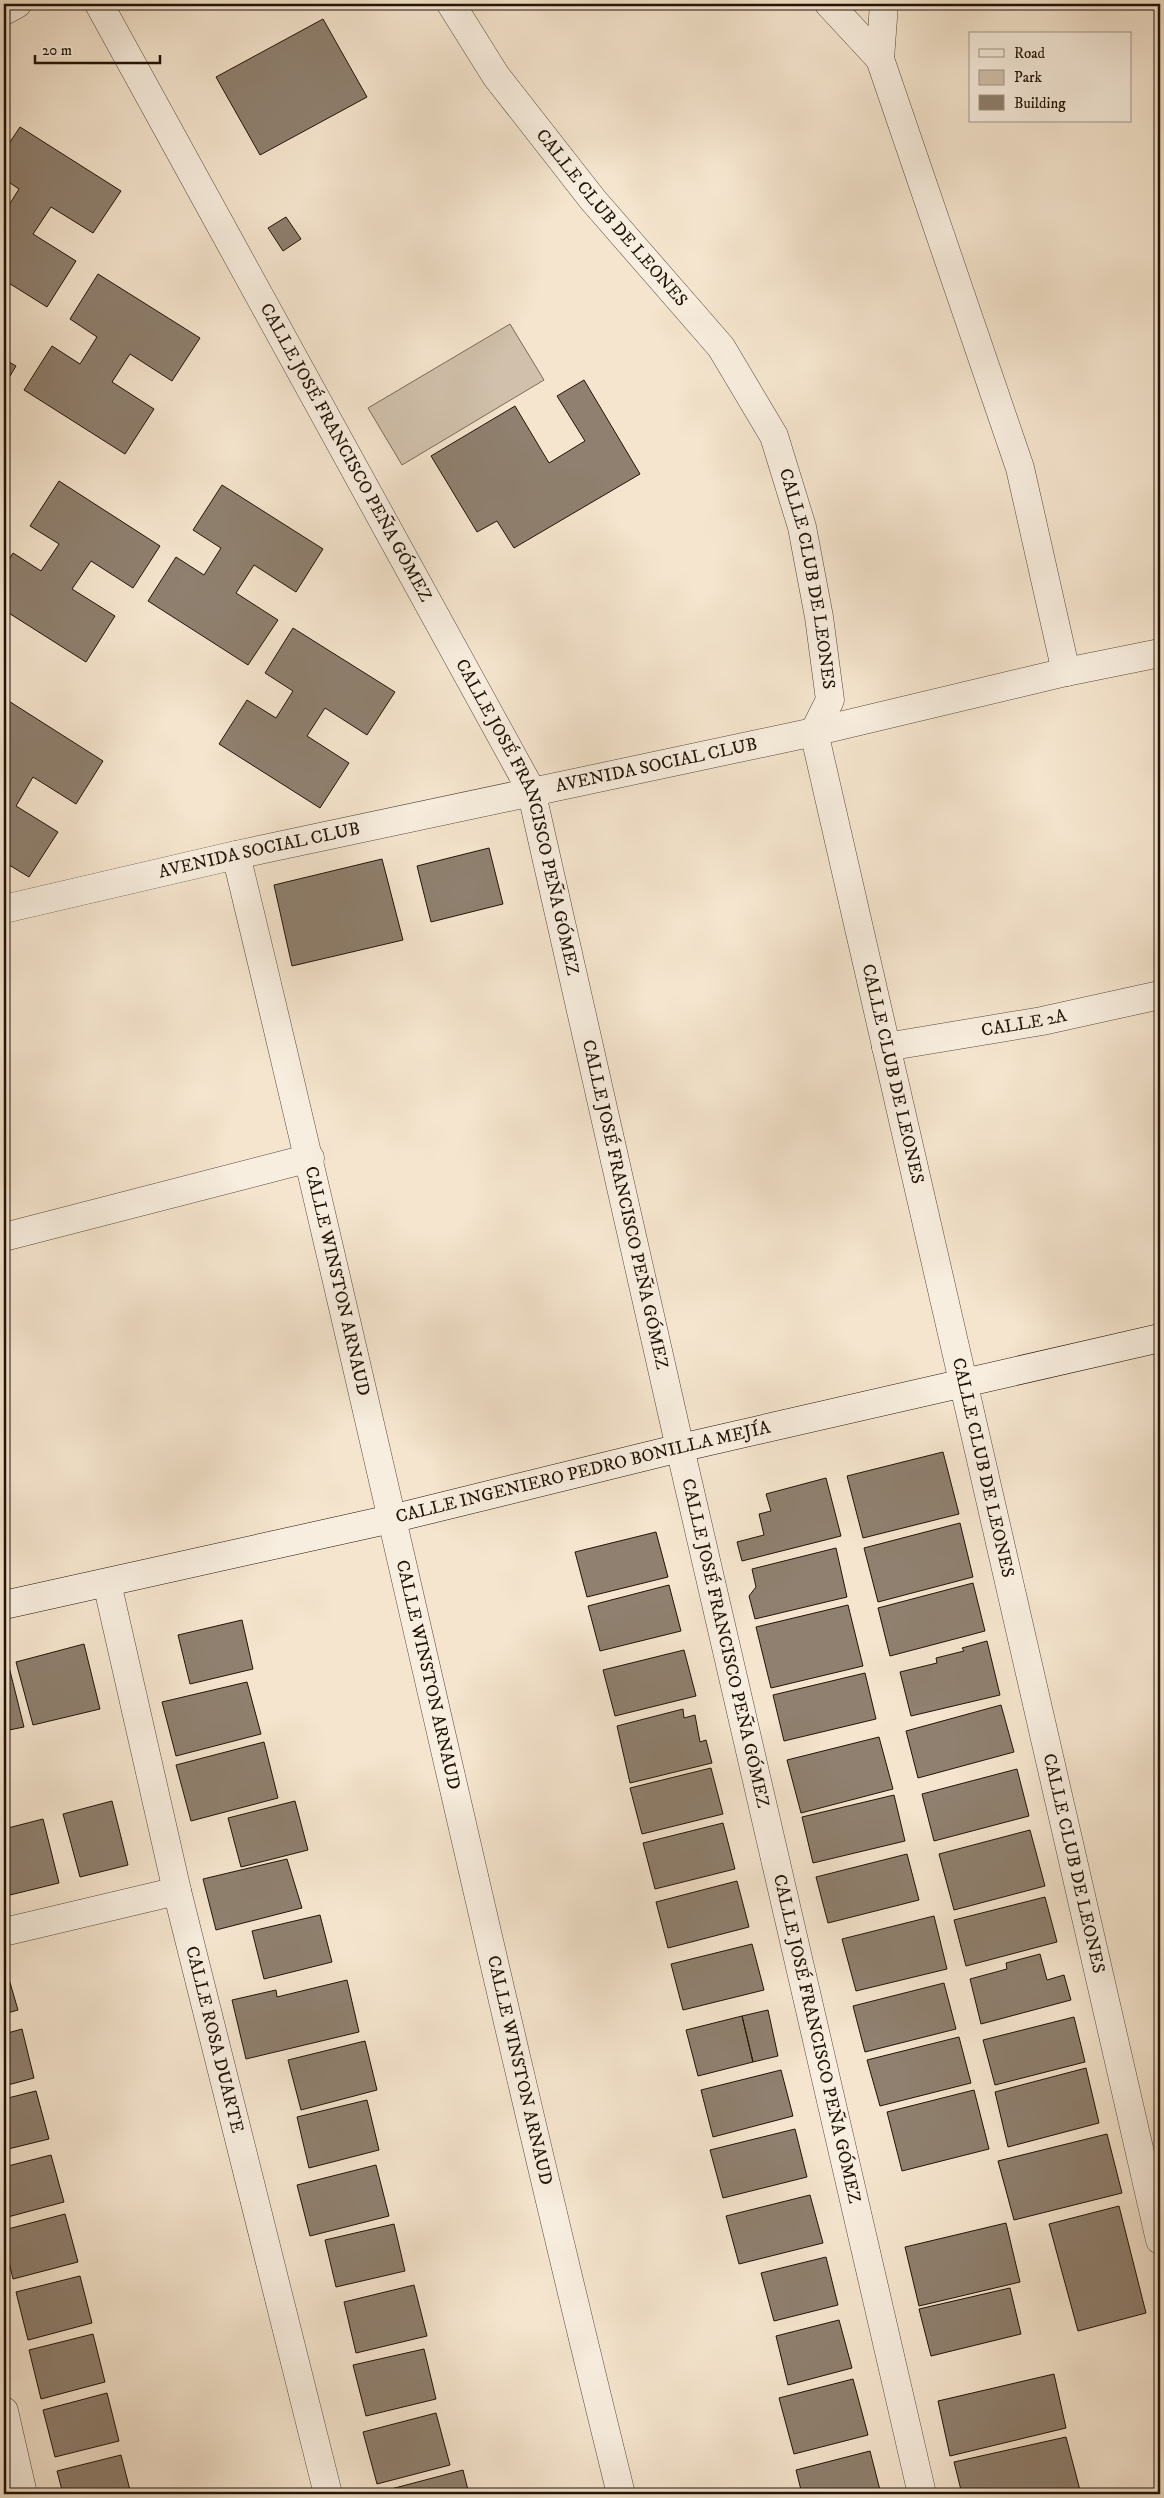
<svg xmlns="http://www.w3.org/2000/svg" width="1164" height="2498" font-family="'IM FELL DW Pica',serif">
	<rect width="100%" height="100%" fill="#f5e5ce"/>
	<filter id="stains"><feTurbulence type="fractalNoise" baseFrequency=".004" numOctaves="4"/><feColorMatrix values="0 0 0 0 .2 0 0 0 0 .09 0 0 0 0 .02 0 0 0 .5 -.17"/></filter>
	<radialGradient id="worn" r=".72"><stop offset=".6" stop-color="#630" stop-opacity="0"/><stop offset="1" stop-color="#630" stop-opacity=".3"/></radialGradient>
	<!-- green -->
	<path fill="#d1c1ac" stroke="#796a5a" d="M 510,324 L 544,380 L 402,465 L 368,408 Z"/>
	<!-- building -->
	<path fill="#8f806f" stroke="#211308" d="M 323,19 L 367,97 L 260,155 L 216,77 Z
		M 20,127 L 121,191 L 93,233 L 51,207 L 33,234 L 76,261 L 47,307 L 4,280 L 4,213 L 19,189 L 4,179 L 4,151 Z
		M 286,217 L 301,239 L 283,251 L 268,228 Z
		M 98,274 L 200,338 L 172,381 L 130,354 L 112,382 L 154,409 L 125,454 L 24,390 L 52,346 L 80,364 L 97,337 L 70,319 Z
		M 4,359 L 16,366 L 4,386 Z
		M 584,380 L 640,474 L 514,548 L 497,521 L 477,532 L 431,456 L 515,406 L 549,463 L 585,441 L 557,396 Z
		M 59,481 L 160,546 L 133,588 L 91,561 L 72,589 L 115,616 L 86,662 L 4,610 L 4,568 L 13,553 L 41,571 L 59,544 L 30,526 Z
		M 222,485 L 323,549 L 296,592 L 254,565 L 236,593 L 278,620 L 248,665 L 148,601 L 176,557 L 204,575 L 221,548 L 193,530 Z
		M 293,628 L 395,692 L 367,735 L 325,708 L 307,736 L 349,763 L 320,808 L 219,744 L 247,700 L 276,718 L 293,691 L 265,673 Z
		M 4,698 L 103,761 L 76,804 L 33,777 L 16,806 L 58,832 L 29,877 L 4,862 Z
		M 489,848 L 503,904 L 431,922 L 417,866 Z
		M 382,859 L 403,940 L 292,966 L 274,885 Z
		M 943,1452 L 959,1514 L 863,1538 L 847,1476 Z
		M 826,1478 L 841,1536 L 742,1561 L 737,1542 L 764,1535 L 759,1514 L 771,1511 L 766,1494 Z
		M 960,1523 L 973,1577 L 878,1602 L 864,1548 Z
		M 656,1532 L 668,1577 L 587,1597 L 575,1552 Z
		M 836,1548 L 847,1597 L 755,1619 L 749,1596 L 756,1587 L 752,1569 Z
		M 973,1583 L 985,1631 L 890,1656 L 878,1608 Z
		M 669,1585 L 681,1631 L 600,1651 L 588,1606 Z
		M 848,1605 L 863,1666 L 771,1688 L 756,1627 Z
		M 242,1620 L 253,1669 L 190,1684 L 178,1635 Z
		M 987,1641 L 1000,1695 L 911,1716 L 900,1672 L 937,1663 L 936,1658 L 964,1651 L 962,1648 Z
		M 84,1644 L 100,1709 L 33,1725 L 16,1662 Z
		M 684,1650 L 696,1696 L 615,1716 L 603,1670 Z
		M 8,1663 L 24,1727 L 4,1731 L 4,1664 Z
		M 865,1673 L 876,1719 L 784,1741 L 773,1695 Z
		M 247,1682 L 261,1734 L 176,1756 L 162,1702 Z
		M 1001,1705 L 1014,1752 L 918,1778 L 906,1731 Z
		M 683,1709 L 684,1718 L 695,1715 L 700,1742 L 706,1740 L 712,1763 L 630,1783 L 617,1726 Z
		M 879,1737 L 893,1789 L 801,1813 L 787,1760 Z
		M 264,1742 L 278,1798 L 191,1821 L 176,1765 Z
		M 711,1768 L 723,1814 L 642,1834 L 630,1788 Z
		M 1017,1769 L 1029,1816 L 934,1841 L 922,1794 Z
		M 894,1795 L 905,1841 L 813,1863 L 802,1817 Z
		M 112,1801 L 128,1865 L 80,1877 L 63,1814 Z
		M 295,1801 L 308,1850 L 241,1867 L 228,1818 Z
		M 43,1819 L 59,1883 L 10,1895 L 4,1868 L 4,1829 Z
		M 723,1823 L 735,1869 L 655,1889 L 643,1843 Z
		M 1030,1830 L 1045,1886 L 954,1910 L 939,1854 Z
		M 907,1854 L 919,1900 L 828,1923 L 816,1877 Z
		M 287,1859 L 302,1908 L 216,1930 L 203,1879 Z
		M 737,1881 L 749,1927 L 668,1948 L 656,1902 Z
		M 1045,1897 L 1057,1942 L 966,1966 L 954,1920 Z
		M 320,1915 L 332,1962 L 264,1979 L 252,1931 Z
		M 934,1916 L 947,1969 L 856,1991 L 842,1939 Z
		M 752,1944 L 764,1990 L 683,2010 L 671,1964 Z
		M 1040,1954 L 1047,1980 L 1064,1975 L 1071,2000 L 981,2024 L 970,1979 L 1007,1969 L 1006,1963 Z
		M 4,1962 L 18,2010 L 4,2014 Z
		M 347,1980 L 359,2032 L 246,2059 L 232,2000 L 276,1990 L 277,1997 Z
		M 944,1983 L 956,2029 L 865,2052 L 853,2006 Z
		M 768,2010 L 778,2056 L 753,2062 L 742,2016 Z
		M 742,2016 L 753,2062 L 698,2076 L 686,2030 Z
		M 1074,2017 L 1085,2062 L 995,2085 L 983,2040 Z
		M 22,2029 L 34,2078 L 4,2086 L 4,2034 Z
		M 959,2037 L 971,2083 L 880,2106 L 867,2060 Z
		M 365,2041 L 377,2090 L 301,2110 L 288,2060 Z
		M 1086,2068 L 1099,2123 L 1008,2147 L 995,2092 Z
		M 781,2070 L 793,2116 L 713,2137 L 701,2090 Z
		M 974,2090 L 989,2149 L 902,2171 L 887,2112 Z
		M 36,2091 L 49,2139 L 4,2150 L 4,2099 Z
		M 367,2100 L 379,2150 L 309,2168 L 297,2117 Z
		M 795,2129 L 807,2177 L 723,2198 L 710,2150 Z
		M 1107,2134 L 1122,2193 L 1014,2220 L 998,2161 Z
		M 51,2155 L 64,2202 L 4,2218 L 4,2167 Z
		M 376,2165 L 389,2216 L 310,2236 L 297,2185 Z
		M 810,2195 L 823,2243 L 739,2264 L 726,2216 Z
		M 1119,2206 L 1146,2313 L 1078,2331 L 1049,2224 Z
		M 65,2214 L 78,2262 L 13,2279 L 4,2241 L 4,2230 Z
		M 1006,2223 L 1020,2282 L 919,2306 L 905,2247 Z
		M 394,2224 L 405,2271 L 336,2287 L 325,2240 Z
		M 826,2257 L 838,2305 L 774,2321 L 761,2273 Z
		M 80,2276 L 92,2323 L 28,2340 L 16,2292 Z
		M 414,2285 L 427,2336 L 356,2353 L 344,2302 Z
		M 1010,2288 L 1021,2334 L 931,2356 L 919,2309 Z
		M 839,2320 L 852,2368 L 788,2385 L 776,2336 Z
		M 93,2334 L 105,2382 L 41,2399 L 29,2350 Z
		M 424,2349 L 436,2399 L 366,2416 L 353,2365 Z
		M 1054,2374 L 1066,2428 L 950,2456 L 938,2401 Z
		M 853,2379 L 868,2435 L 794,2454 L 779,2398 Z
		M 107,2393 L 119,2441 L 55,2457 L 43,2410 Z
		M 436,2413 L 450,2465 L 377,2484 L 363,2432 Z
		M 1066,2437 L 1081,2494 L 962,2494 L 954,2462 Z
		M 870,2451 L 881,2494 L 802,2494 L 796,2470 Z
		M 121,2455 L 131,2494 L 63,2494 L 57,2471 Z
		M 463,2470 L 469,2494 L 372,2494 Z"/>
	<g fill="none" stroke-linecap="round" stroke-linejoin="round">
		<defs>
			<g id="street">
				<path id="s1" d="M 99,4 L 531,790 L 680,1448 L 922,2494"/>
				<path id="s2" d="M 451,4 L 496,76 L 593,200 L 721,347 L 774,436 L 802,527 L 819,617 L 830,700 L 814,732 L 1160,2240"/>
				<path d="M 829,4 L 880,59 L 1020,468 L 1066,672"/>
				<path d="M 4,11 L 17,4"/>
				<path d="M 880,59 L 884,4"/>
				<path id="s3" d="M 236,855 C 369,1401 486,1949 621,2494"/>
				<path id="s4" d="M 4,909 L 236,855 L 814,732 L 1066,672 L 1160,653"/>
				<path id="s5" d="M 886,1047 L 1042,1021 L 1160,995"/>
				<path d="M 4,1237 L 310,1158"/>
				<path id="s6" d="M 107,1583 L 177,1891 L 328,2494"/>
				<path d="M 4,1932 L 177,1891"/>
				<path d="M 4,2411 L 23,2494"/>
			</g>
			<g id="secondary">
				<path id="s7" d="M 4,1605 L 391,1519 L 680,1448 L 1160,1338"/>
			</g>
		</defs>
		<!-- street casing -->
		<use href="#street" stroke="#56483a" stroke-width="29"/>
		<!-- secondary casing -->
		<use href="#secondary" stroke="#211308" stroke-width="29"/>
		<!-- street -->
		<use href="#street" stroke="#f8eedf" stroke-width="28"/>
		<!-- secondary -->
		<use href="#secondary" stroke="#f8eedf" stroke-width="28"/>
	</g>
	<g text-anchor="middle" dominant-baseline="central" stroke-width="5" stroke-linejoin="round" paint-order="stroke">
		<!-- street labels -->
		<g font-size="18" fill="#211308" stroke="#f8eedf">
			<text stroke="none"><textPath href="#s2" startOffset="268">CALLE CLUB DE LEONES</textPath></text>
			<text stroke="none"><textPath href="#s1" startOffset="512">CALLE JOSÉ FRANCISCO PEÑA GÓMEZ</textPath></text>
			<text stroke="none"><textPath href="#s2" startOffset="688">CALLE CLUB DE LEONES</textPath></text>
			<text stroke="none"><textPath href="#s4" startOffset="668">AVENIDA SOCIAL CLUB</textPath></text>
			<text stroke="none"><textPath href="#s1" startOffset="918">CALLE JOSÉ FRANCISCO PEÑA GÓMEZ</textPath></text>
			<text stroke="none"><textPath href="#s4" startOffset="262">AVENIDA SOCIAL CLUB</textPath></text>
			<text stroke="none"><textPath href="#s5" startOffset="140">CALLE 2A</textPath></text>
			<text stroke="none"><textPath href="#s2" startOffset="1198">CALLE CLUB DE LEONES</textPath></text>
			<text stroke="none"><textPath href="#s1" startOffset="1322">CALLE JOSÉ FRANCISCO PEÑA GÓMEZ</textPath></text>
			<text stroke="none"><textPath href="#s3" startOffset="438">CALLE WINSTON ARNAUD</textPath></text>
			<text stroke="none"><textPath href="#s2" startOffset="1602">CALLE CLUB DE LEONES</textPath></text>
			<text stroke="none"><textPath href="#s7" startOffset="594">CALLE INGENIERO PEDRO BONILLA MEJÍA</textPath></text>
			<text stroke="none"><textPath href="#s1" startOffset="1772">CALLE JOSÉ FRANCISCO PEÑA GÓMEZ</textPath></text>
			<text stroke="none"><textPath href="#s3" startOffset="842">CALLE WINSTON ARNAUD</textPath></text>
			<text stroke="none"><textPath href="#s2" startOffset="2008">CALLE CLUB DE LEONES</textPath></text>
			<text stroke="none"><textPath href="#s1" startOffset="2178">CALLE JOSÉ FRANCISCO PEÑA GÓMEZ</textPath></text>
			<text stroke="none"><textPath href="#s6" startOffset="469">CALLE ROSA DUARTE</textPath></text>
			<text stroke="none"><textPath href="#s3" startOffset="1248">CALLE WINSTON ARNAUD</textPath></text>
		</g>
	</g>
	<!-- margin -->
	<rect width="1164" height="2498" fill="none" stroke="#f5e5ce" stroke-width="20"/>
	<rect x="5" y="5" width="1154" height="2488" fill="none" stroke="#211308" stroke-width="2.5"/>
	<rect x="10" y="10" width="1144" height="2478" fill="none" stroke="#211308"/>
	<!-- legend -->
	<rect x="969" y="32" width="162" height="90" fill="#f8eedf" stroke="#a29689"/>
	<rect x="979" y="49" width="25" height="8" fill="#f8eedf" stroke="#a29689"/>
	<text x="1014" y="58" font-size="15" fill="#211308">Road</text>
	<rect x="979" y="70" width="25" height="15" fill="#d1c1ac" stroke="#a29689"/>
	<text x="1014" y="82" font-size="15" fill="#211308">Park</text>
	<rect x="979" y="95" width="25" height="15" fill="#8f806f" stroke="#a29689"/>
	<text x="1014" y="108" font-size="15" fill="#211308">Building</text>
	<!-- scale -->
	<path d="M35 55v8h125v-8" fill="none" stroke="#211308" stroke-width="2.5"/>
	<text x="42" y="55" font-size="15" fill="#211308" stroke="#f8eedf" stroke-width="4" paint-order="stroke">20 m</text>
	<rect width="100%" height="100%" filter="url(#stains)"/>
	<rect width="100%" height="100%" fill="url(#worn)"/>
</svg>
